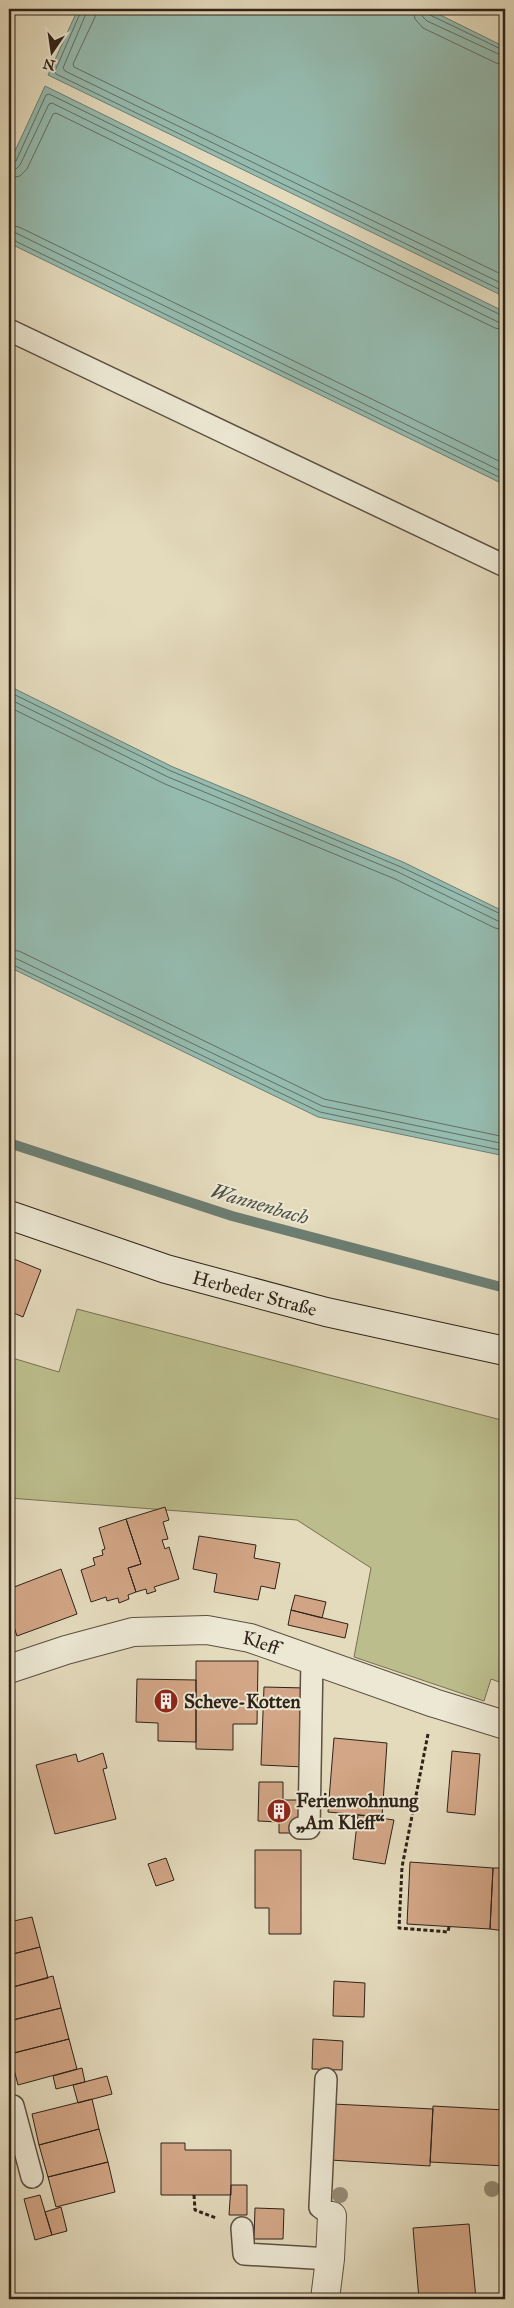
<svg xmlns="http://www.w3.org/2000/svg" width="514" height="2308" font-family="'IM FELL Great Primer',serif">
	<rect width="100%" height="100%" fill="#e4dbbd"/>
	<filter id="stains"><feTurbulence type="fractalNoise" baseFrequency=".004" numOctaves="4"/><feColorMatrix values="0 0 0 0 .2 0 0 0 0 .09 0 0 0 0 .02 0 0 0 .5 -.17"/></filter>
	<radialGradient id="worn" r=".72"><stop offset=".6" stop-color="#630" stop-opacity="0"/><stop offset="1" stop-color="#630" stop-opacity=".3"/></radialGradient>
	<!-- green -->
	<path fill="#bcbd8c" stroke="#767052" d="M 77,1309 L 505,1421 L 505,1684 L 491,1679 L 484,1701 L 354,1657 L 371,1568 L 297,1520 L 9,1498 L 9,1357 L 59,1372 Z"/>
	<!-- water -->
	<path fill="#95bbaf" stroke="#6c7e73" d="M 78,9 L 428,9 L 505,47 L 505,297 L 48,75 Z
		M 45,86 L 505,312 L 505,485 L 9,243 L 9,164 Z
		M 9,686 L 173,767 L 403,862 L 505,912 L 505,1156 L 318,1117 L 9,967 Z"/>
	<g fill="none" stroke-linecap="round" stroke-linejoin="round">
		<!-- shore -->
		<path stroke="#626e64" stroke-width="1" d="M 82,9 L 55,71 L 56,74 L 505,292
			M 88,9 L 63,68 L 65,71 L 505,285
			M 96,9 L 95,17 L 73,64 L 74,67 L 505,276
			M 413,9 L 415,19 L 423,28 L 496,63 L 505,65
			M 421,9 L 422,16 L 427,21 L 505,57
			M 427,9 L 430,15 L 505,51
			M 9,164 L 16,161 L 46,95 L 49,94 L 505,317
			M 9,171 L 15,170 L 20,165 L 49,104 L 52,103 L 498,322 L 505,323
			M 9,178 L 20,176 L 27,169 L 53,114 L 56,113 L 495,328 L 505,330
			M 9,225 L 19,227 L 505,464
			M 9,232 L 16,233 L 505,473
			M 9,238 L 505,480
			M 9,692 L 171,771 L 401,867 L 505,916
			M 9,699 L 168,777 L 398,872 L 498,921 L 505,923
			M 9,707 L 165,784 L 395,879 L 495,928 L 505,930
			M 9,950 L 19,951 L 324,1099 L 505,1137
			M 9,957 L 15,958 L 322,1106 L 505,1144
			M 9,963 L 320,1112 L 505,1151"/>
		<!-- stream -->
		<path stroke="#6c7e73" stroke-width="10" d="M 9,1143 L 232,1216 L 505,1288"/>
	</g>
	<!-- building -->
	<path fill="#d2a686" stroke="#2f2219" d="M 9,1257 L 41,1270 L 23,1317 L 9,1311 Z
		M 165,1507 L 169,1520 L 163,1522 L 168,1539 L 162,1540 L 165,1549 L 169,1547 L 179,1579 L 154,1587 L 156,1591 L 147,1594 L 146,1589 L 136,1592 L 128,1568 L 141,1564 L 126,1519 Z
		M 126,1519 L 141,1564 L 128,1568 L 136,1592 L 128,1595 L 129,1599 L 119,1603 L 118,1598 L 107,1601 L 106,1597 L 91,1602 L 81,1570 L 95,1565 L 93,1558 L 103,1555 L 102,1550 L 105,1549 L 99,1528 Z
		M 199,1536 L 256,1545 L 254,1558 L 280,1563 L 275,1589 L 261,1586 L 258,1600 L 214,1592 L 217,1574 L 193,1569 Z
		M 61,1569 L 77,1614 L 17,1636 L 9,1613 L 9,1589 Z
		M 295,1595 L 326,1602 L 322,1618 L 291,1610 Z
		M 291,1610 L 348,1624 L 345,1638 L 288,1625 Z
		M 9,1613 L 15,1630 L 9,1632 Z
		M 196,1661 L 258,1661 L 257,1724 L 233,1724 L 233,1750 L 196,1749 Z
		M 137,1679 L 196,1680 L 196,1742 L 158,1741 L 158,1723 L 136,1722 Z
		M 264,1687 L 306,1688 L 304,1767 L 261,1765 Z
		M 334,1738 L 387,1743 L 382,1817 L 328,1812 Z
		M 452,1751 L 480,1754 L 475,1815 L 447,1812 Z
		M 103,1753 L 107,1768 L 103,1769 L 116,1819 L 55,1834 L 36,1765 L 76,1754 L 78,1762 Z
		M 259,1782 L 283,1782 L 283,1800 L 300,1800 L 300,1833 L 279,1833 L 279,1822 L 258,1821 Z
		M 358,1815 L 394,1820 L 385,1864 L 353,1859 Z
		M 255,1850 L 301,1850 L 301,1934 L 269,1934 L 269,1908 L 255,1908 Z
		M 166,1858 L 174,1880 L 156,1886 L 148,1864 Z
		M 410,1862 L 493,1868 L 490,1929 L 407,1924 Z
		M 493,1868 L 505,1868 L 505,1931 L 490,1929 Z
		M 32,1917 L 40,1947 L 9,1955 L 9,1922 Z
		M 40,1947 L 48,1978 L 9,1988 L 9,1955 Z
		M 53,1976 L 61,2008 L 9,2021 L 9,1988 Z
		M 334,1981 L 365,1983 L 364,2017 L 333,2016 Z
		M 61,2008 L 69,2039 L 10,2054 L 9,2021 Z
		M 69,2039 L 77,2069 L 18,2085 L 10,2054 Z
		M 313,2039 L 343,2041 L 342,2070 L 312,2069 Z
		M 82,2068 L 85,2082 L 56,2089 L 53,2076 Z
		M 107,2076 L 112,2094 L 78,2103 L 73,2085 Z
		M 92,2099 L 99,2129 L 39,2145 L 32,2114 Z
		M 333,2104 L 433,2109 L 430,2166 L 330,2160 Z
		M 433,2106 L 505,2110 L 505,2166 L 430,2162 Z
		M 99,2129 L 108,2162 L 48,2177 L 39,2145 Z
		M 161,2143 L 185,2143 L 185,2150 L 231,2150 L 231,2195 L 161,2195 Z
		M 108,2162 L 115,2192 L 56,2207 L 48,2177 Z
		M 231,2185 L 247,2185 L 247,2215 L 229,2215 Z
		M 40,2195 L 52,2235 L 35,2240 L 24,2199 Z
		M 61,2207 L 67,2231 L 52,2235 L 45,2212 Z
		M 255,2208 L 284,2209 L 283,2239 L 254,2239 Z
		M 469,2224 L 476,2299 L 419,2299 L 413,2228 Z"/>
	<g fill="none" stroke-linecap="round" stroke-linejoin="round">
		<defs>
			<path id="service" d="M 9,330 L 505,566
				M 300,1828 L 309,1828 L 312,1659
				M 326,2079 L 320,2207 L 332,2216
				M 13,2106 L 32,2177
				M 242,2228 L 244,2254 L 330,2259"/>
			<g id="minor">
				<path id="s1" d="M 9,1669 L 66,1650 L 133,1632 L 207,1630 L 250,1638 L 434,1703 L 505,1725"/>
				<path d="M 325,2299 L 330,2259 L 332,2216"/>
			</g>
			<g id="secondary">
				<path id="s2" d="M 9,1215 L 166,1269 L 326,1312 L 505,1351"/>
			</g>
		</defs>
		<!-- service casing -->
		<use href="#service" stroke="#5c5042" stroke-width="24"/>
		<!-- minor casing -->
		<use href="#minor" stroke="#5c5042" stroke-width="30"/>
		<!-- secondary casing -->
		<use href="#secondary" stroke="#2f2219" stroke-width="30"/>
		<!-- path -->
		<path stroke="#2f2219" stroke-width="3" stroke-dasharray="4 2.5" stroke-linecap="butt" d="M 428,1734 L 402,1867 L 399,1928 L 448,1932 L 449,1927
			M 194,2195 L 195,2210 L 216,2218"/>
		<!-- service -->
		<use href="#service" stroke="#ede8d4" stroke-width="21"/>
		<!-- minor -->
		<use href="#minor" stroke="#ede8d4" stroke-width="28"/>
		<!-- secondary -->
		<use href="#secondary" stroke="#ede8d4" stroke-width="28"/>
	</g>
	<!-- trees -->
	<g fill="#948b73">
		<circle cx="492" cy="2189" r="8"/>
		<circle cx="340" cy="2195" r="8"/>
	</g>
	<!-- icons -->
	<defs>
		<symbol id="building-disc" viewBox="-11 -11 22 22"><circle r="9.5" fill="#8f2418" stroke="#ede8d4"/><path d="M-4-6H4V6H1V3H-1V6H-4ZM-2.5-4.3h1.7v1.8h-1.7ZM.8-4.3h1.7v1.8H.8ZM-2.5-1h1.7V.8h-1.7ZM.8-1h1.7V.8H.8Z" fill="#fff"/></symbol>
	</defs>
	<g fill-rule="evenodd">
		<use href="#building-disc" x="152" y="1687" width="28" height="28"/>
		<use href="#building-disc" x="265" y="1797" width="28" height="28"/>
	</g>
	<g text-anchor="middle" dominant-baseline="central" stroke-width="4" stroke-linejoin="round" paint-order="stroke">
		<!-- street labels -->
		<g font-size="19" fill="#2f2219" stroke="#ede8d4">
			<text stroke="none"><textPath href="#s2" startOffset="258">Herbeder Straße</textPath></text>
			<text stroke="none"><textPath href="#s1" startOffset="259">Kleff</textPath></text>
		</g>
		<!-- poi labels -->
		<g font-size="19" font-weight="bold" fill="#2f2219" stroke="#ede8d4" text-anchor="start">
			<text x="184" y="1701">Scheve-Kotten</text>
			<text x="296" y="1800">Ferienwohnung<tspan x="296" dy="22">„Am Kleff“</tspan></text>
		</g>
		<!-- water labels -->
		<g font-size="20" font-style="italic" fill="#4e5046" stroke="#ede8d4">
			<text transform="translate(260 1204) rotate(16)">Wannenbach</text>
		</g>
	</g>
	<!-- margin -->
	<rect width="514" height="2308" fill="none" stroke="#e4dbbd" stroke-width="30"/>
	<rect x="10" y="10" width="494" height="2288" fill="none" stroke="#2f2219" stroke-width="2.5"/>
	<rect x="15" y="15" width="484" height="2278" fill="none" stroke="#2f2219"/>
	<!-- north arrow -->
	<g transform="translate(52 52) rotate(193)" stroke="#ede8d4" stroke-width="4" paint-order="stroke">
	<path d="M0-4L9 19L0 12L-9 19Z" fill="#2f2219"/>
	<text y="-8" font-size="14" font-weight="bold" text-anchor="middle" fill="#2f2219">N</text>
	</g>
	<rect width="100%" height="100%" filter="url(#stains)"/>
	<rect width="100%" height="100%" fill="url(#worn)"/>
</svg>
